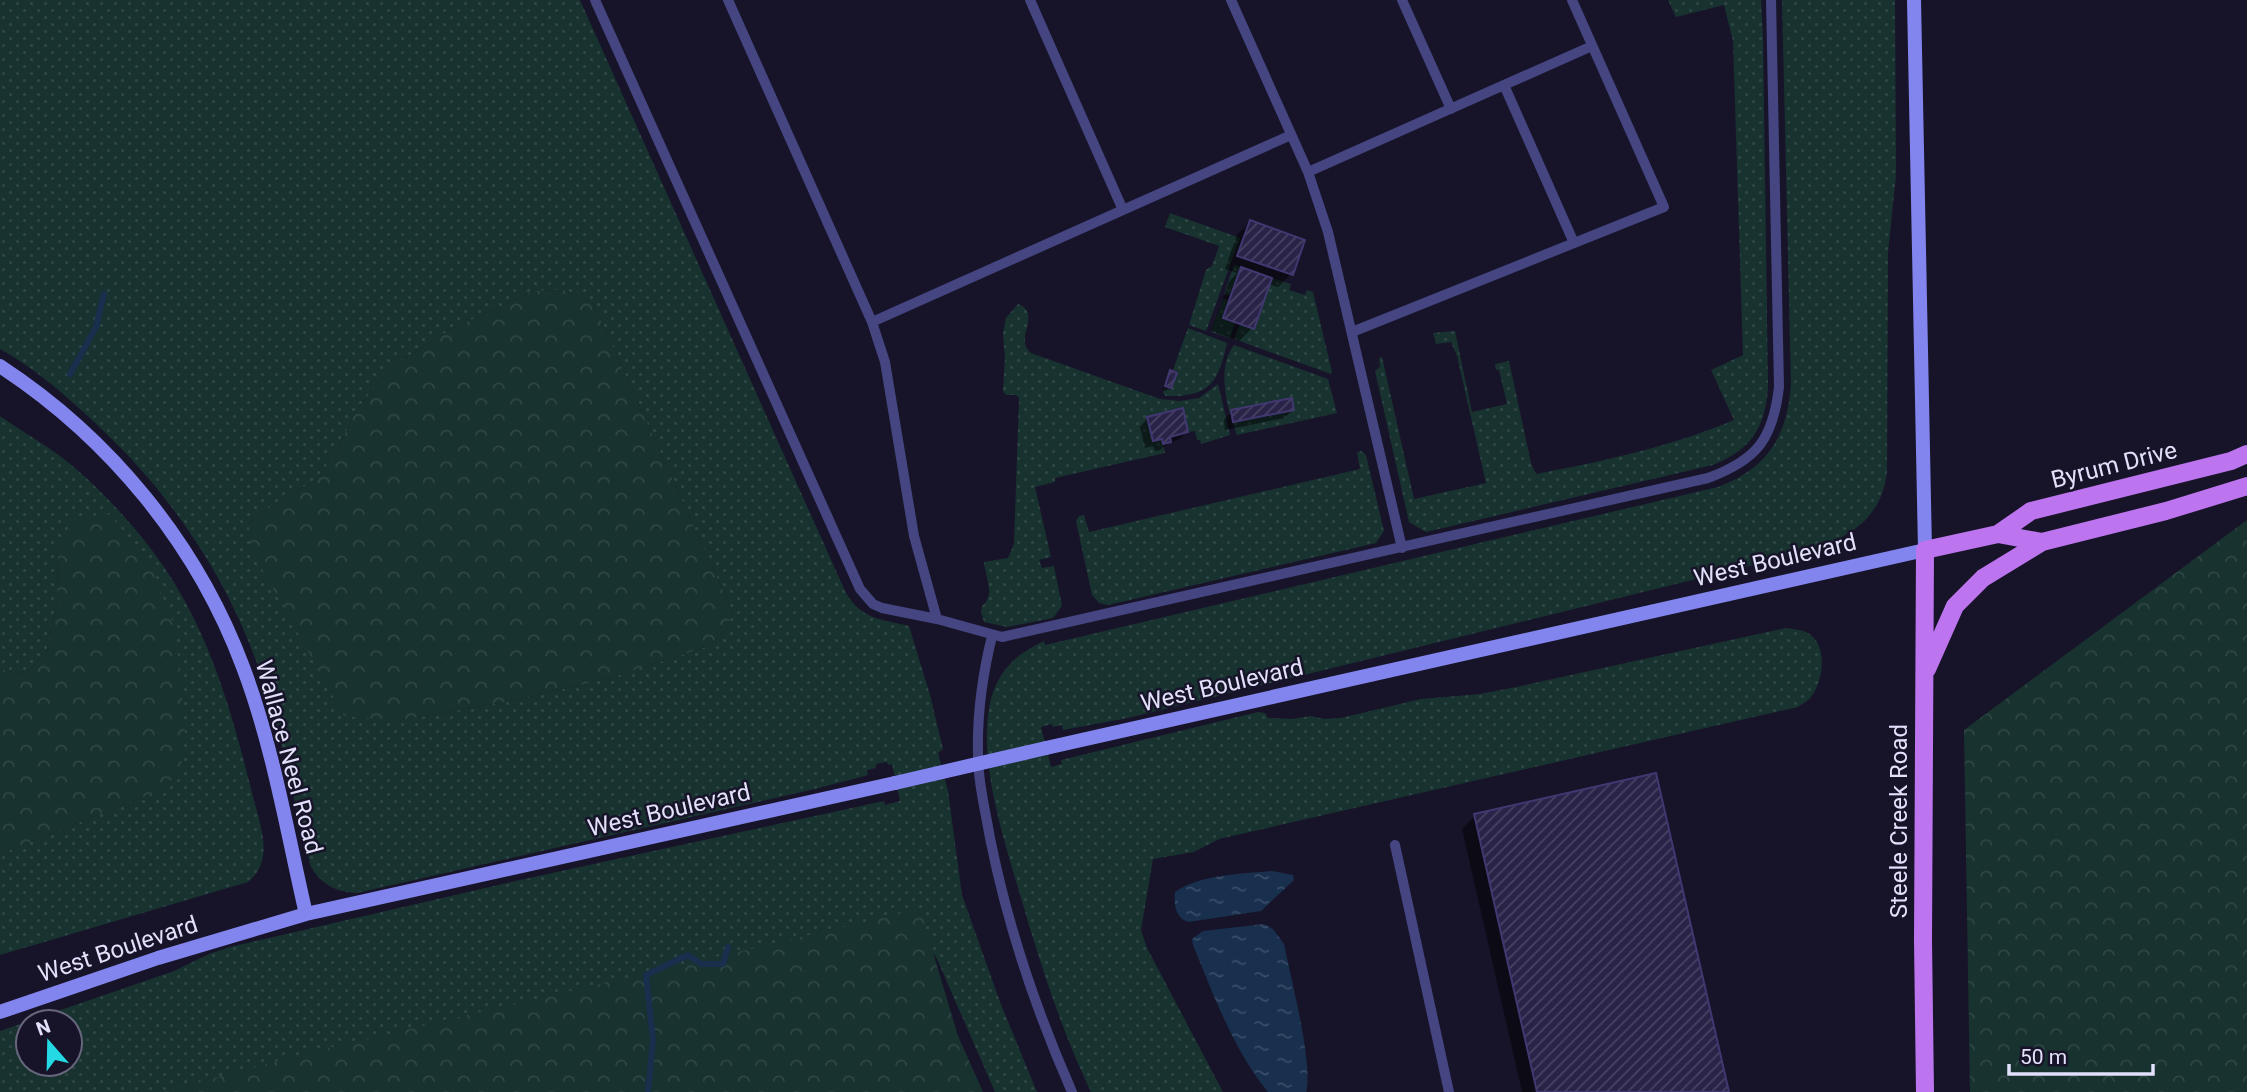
<svg xmlns="http://www.w3.org/2000/svg" width="2247" height="1092" font-family="Roboto,sans-serif">
	<defs>
		<pattern id="grass-dots" width="8" height="8" patternUnits="userSpaceOnUse" patternTransform="scale(1.75)"><rect width="8" height="8" fill="#183230"/><path d="M2 2h.1M6 6h.1" fill="none" stroke="#2e4645" stroke-width="1.8" stroke-linecap="round"/></pattern>
		<pattern id="forest-crowns" width="20" height="18" patternUnits="userSpaceOnUse" patternTransform="scale(1.75)"><rect width="20" height="18" fill="#183230"/><path d="M2 6a3 3 0 1 1 6 0M12 15a3 3 0 1 1 6 0" fill="none" stroke="#2e4645"/></pattern>
		<pattern id="water-ripples" width="26" height="14" patternUnits="userSpaceOnUse" patternTransform="scale(1.75)"><rect width="26" height="14" fill="#182f4e"/><path d="M2 4q2-2 4 0t4 0M15 11q2-2 4 0t4 0" fill="none" stroke="#394d68"/></pattern>
		<pattern id="building-hatch" width="6" height="6" patternUnits="userSpaceOnUse" patternTransform="scale(1.75)"><rect width="6" height="6" fill="#292348"/><path d="M-1 1l2-2M0 6l6-6M5 7l2-2" fill="none" stroke="#484363"/></pattern>
	</defs>
	<rect width="100%" height="100%" fill="#171429"/>
	<!-- grass -->
	<path fill="url(#grass-dots)" fill-rule="evenodd" d="M 0,0 L 580,0 L 845,591 C 860,619 880,619 909,626 L 930,695 L 943,749 L 938,753 L 948,791 L 962,895 L 1000,1002 L 1037,1092 L 995,1092 L 937,959 L 915,925 L 200,1092 L 0,1092 L 0,1031 L 174,971 L 209,954 L 230,947 L 520,880 L 884,801 L 885,805 L 900,801 L 892,764 L 888,765 L 887,762 L 876,764 L 876,768 L 867,770 L 868,775 L 819,788 L 357,893 C 336,892 322,885 311,867 C 292,800 282,731 258,666 C 222,565 160,480 81,410 C 56,387 29,365 0,349 ZM 564,290 L 593,303 L 732,611 L 726,631 L 706,647 L 610,678 L 521,699 L 397,721 L 249,523 L 267,509 L 317,479 L 337,451 L 355,412 L 391,367 L 450,330 L 533,291 ZM 28,1022 L 70,1022 L 70,1064 L 28,1064 Z
		M 1668,0 L 1761,0 L 1763,37 L 1768,388 C 1765,429 1750,450 1713,465 L 1426,532 L 1409,522 L 1375,371 L 1380,367 L 1379,358 L 1382,357 L 1414,499 L 1486,483 L 1457,356 L 1451,342 L 1436,344 L 1433,333 L 1455,331 L 1472,412 L 1507,404 L 1499,370 L 1496,370 L 1495,364 L 1509,361 L 1531,463 L 1536,474 C 1604,461 1670,447 1734,420 L 1711,370 L 1743,355 L 1733,41 L 1724,5 L 1676,17 Z
		M 1782,0 L 1895,0 L 1896,175 L 1888,253 L 1887,472 C 1879,537 1822,546 1770,561 L 1128,718 L 1063,730 L 1062,725 L 1053,727 L 1052,724 L 1041,727 L 1051,767 L 1062,764 L 1061,760 L 1258,712 L 1265,713 L 1268,718 L 1292,719 L 1311,716 L 1324,719 L 1341,718 L 1421,699 L 1480,694 L 1521,686 L 1786,628 C 1793,629 1802,630 1808,633 C 1828,645 1824,680 1811,697 C 1808,701 1802,704 1798,707 L 1219,839 L 1194,852 L 1153,859 L 1141,930 L 1147,948 L 1223,1092 L 1091,1092 C 1060,1027 1039,960 1019,891 C 1003,836 978,761 990,703 C 998,670 1015,655 1044,641 L 1045,645 L 1718,487 C 1767,469 1787,437 1791,385 Z
		M 1170,213 L 1240,238 L 1206,331 L 1189,325 L 1206,270 L 1212,266 L 1219,246 L 1165,227 Z
		M 1234,265 L 1241,267 L 1231,296 L 1224,294 Z
		M 1272,278 L 1291,284 L 1289,290 L 1305,295 L 1307,290 L 1313,292 L 1332,372 L 1331,374 L 1234,339 L 1240,324 L 1254,328 Z
		M 1223,299 L 1229,301 L 1223,318 L 1235,322 L 1230,338 L 1211,332 Z
		M 1018,304 C 1043,314 1013,338 1031,353 L 1160,399 L 1179,401 L 1199,398 L 1218,384 L 1230,435 L 1201,444 L 1200,440 L 1197,440 L 1195,431 L 1188,432 L 1182,408 L 1148,416 L 1153,440 L 1162,439 L 1165,453 L 1055,478 L 1055,482 L 1035,487 L 1051,557 L 1039,560 L 1042,568 L 1054,566 L 1062,606 L 1053,618 L 1007,627 L 984,622 L 981,612 L 982,606 C 996,595 985,577 984,562 L 1008,558 L 1014,544 L 1019,398 L 1016,395 L 1006,395 L 1003,391 L 1005,358 L 1003,333 L 1006,318 Z
		M 1188,328 L 1227,343 C 1218,384 1209,397 1166,396 L 1163,393 L 1164,388 L 1171,390 L 1178,372 L 1173,370 Z
		M 1234,345 L 1328,379 L 1337,413 L 1237,435 C 1227,408 1216,369 1234,345 ZM 1292,399 L 1294,410 L 1233,422 Z
		M 0,416 C 24,433 52,448 75,468 C 112,500 153,546 178,589 C 214,650 234,720 251,789 C 258,820 277,859 248,882 L 0,955 L 0,854 L 153,793 L 58,546 L 57,600 L 46,655 L 24,675 L 0,669 Z
		M 1361,451 L 1366,455 L 1384,531 L 1376,543 L 1108,605 L 1099,603 L 1092,595 L 1076,521 L 1079,516 L 1084,515 L 1089,532 L 1360,469 L 1357,452 Z"/>
	<!-- forest -->
	<path fill="url(#forest-crowns)" d="M 564,290 L 593,303 L 732,611 L 726,631 L 706,647 L 610,678 L 521,699 L 397,721 L 344,716 L 250,547 L 249,523 L 267,509 L 317,479 L 337,451 L 355,412 L 391,367 L 450,330 L 533,291 Z
		M 110,514 L 150,565 L 176,630 L 185,735 L 180,774 L 153,793 L 0,854 L 0,669 L 24,675 L 46,655 L 57,600 L 58,546 L 74,518 Z
		M 2247,520 L 2247,1092 L 1970,1092 L 1964,730 Z
		M 920,909 L 958,1036 L 983,1092 L 161,1092 L 324,1049 Z"/>
	<!-- water -->
	<path fill="url(#water-ripples)" d="M 1272,871 L 1293,875 L 1294,880 L 1261,911 L 1188,922 C 1175,917 1174,905 1175,892 C 1201,874 1242,874 1272,871 Z
		M 1264,924 L 1273,929 L 1284,944 C 1290,975 1314,1066 1306,1092 L 1268,1092 C 1233,1049 1214,996 1193,945 L 1192,939 L 1203,931 Z"/>
	<!-- shadow -->
	<path fill="#0007" d="M 1250,222 L 1291,274 L 1278,287 L 1268,284 L 1252,328 L 1239,341 L 1211,331 L 1229,282 L 1237,273 L 1225,269 L 1237,235 Z
		M 1170,372 L 1169,387 L 1166,391 L 1162,390 Z
		M 1293,410 L 1284,418 L 1225,430 L 1224,420 L 1232,412 Z
		M 1148,418 L 1187,432 L 1178,440 L 1168,443 L 1160,450 L 1155,451 L 1153,446 L 1145,448 L 1140,427 Z
		M 1475,816 L 1727,1092 L 1522,1092 L 1462,829 Z"/>
	<g fill="none" stroke-linecap="round" stroke-linejoin="round">
		<!-- stream -->
		<path stroke="#182f4e" stroke-width="6" d="M 70,374 L 96,327 L 104,294
			M 648,1092 L 653,1040 L 646,975 L 688,955 L 701,964 L 723,964 L 728,947"/>
	</g>
	<!-- building -->
	<path fill="url(#building-hatch)" stroke="#413871" stroke-width="2" d="M 1250,220 L 1305,240 L 1293,275 L 1237,256 Z
		M 1241,267 L 1272,278 L 1254,329 L 1223,318 Z
		M 1170,370 L 1177,373 L 1171,388 L 1165,386 Z
		M 1292,398 L 1294,410 L 1233,422 L 1231,410 Z
		M 1183,408 L 1188,432 L 1170,437 L 1171,442 L 1163,444 L 1162,439 L 1153,441 L 1147,417 Z
		M 1656,773 L 1729,1092 L 1537,1092 L 1474,814 Z"/>
	<g fill="none" stroke-linecap="round" stroke-linejoin="round">
		<!-- lane -->
		<path stroke="#454582" stroke-width="10" d="M 595,0 L 860,589 L 873,604 L 882,608 L 937,619 L 1002,637 L 1708,478 C 1757,460 1773,439 1779,387 L 1771,0
			M 728,0 L 872,322 L 1291,135
			M 1030,0 L 1123,210
			M 1231,0 L 1308,172 L 1592,46
			M 1402,0 L 1451,109
			M 1504,85 L 1574,243
			M 1308,172 L 1328,232 L 1402,548
			M 872,322 L 885,362 L 914,536 L 937,619
			M 1352,332 L 1664,207 L 1572,0
			M 992,636 C 983,673 977,714 978,753 C 978,782 985,809 990,838 C 1008,928 1035,1008 1072,1092
			M 1395,845 L 1449,1092"/>
		<!-- secondary -->
		<path stroke="#8385ef" stroke-width="14" d="M 0,366 C 110,438 197,544 243,667 C 273,746 287,832 306,914
			M 1046,748 L 1925,550 L 1914,0
			M 0,1012 L 158,958 L 306,914 L 895,783"/>
		<!-- primary -->
		<path stroke="#bc75ee" stroke-width="18" d="M 1998,534 L 2042,542 L 2166,511 L 2247,486
			M 1927,669 L 1955,606 L 1983,578 L 2042,542
			M 1925,1092 L 1923,941 L 1925,550 L 1998,534 L 2031,511 L 2231,461 L 2247,454"/>
		<!-- secondary-bridge -->
		<path stroke="#8385ef" stroke-width="14" d="M 895,783 L 1046,748"/>
	</g>
	<g text-anchor="middle" dominant-baseline="central" stroke-width="5" stroke-linejoin="round" paint-order="stroke">
		<!-- street labels -->
		<g font-size="24" fill="#e2e0fb" stroke="#171429">
			<text transform="translate(2114 465) rotate(-14)">Byrum Drive</text>
			<text transform="translate(1775 560) rotate(-13)">West Boulevard</text>
			<text transform="translate(1222 685) rotate(-13)">West Boulevard</text>
			<text transform="translate(289 757) rotate(75)">Wallace Neel Road</text>
			<text transform="translate(669 810) rotate(-13)">West Boulevard</text>
			<text transform="translate(1899 821) rotate(-90)">Steele Creek Road</text>
			<text transform="translate(118 949) rotate(-18)">West Boulevard</text>
		</g>
	</g>
	<!-- north arrow -->
	<g transform="translate(49 1043) rotate(340)"><circle r="33" fill="#171429" stroke="#68667d" stroke-width="2"/>
	<path d="M0-5L12 26L0 18L-12 26Z" fill="#24d8e4"/>
	<text y="-10" font-size="19" font-weight="bold" text-anchor="middle" fill="#e2e0fb">N</text>
	</g>
	<!-- scale -->
	<path d="M2009 1064v10h144v-10" fill="none" stroke="#e2e0fb" stroke-width="3.5"/>
	<text x="2020" y="1064" font-size="21" fill="#e2e0fb" stroke="#171429" stroke-width="5" paint-order="stroke">50 m</text>
</svg>
